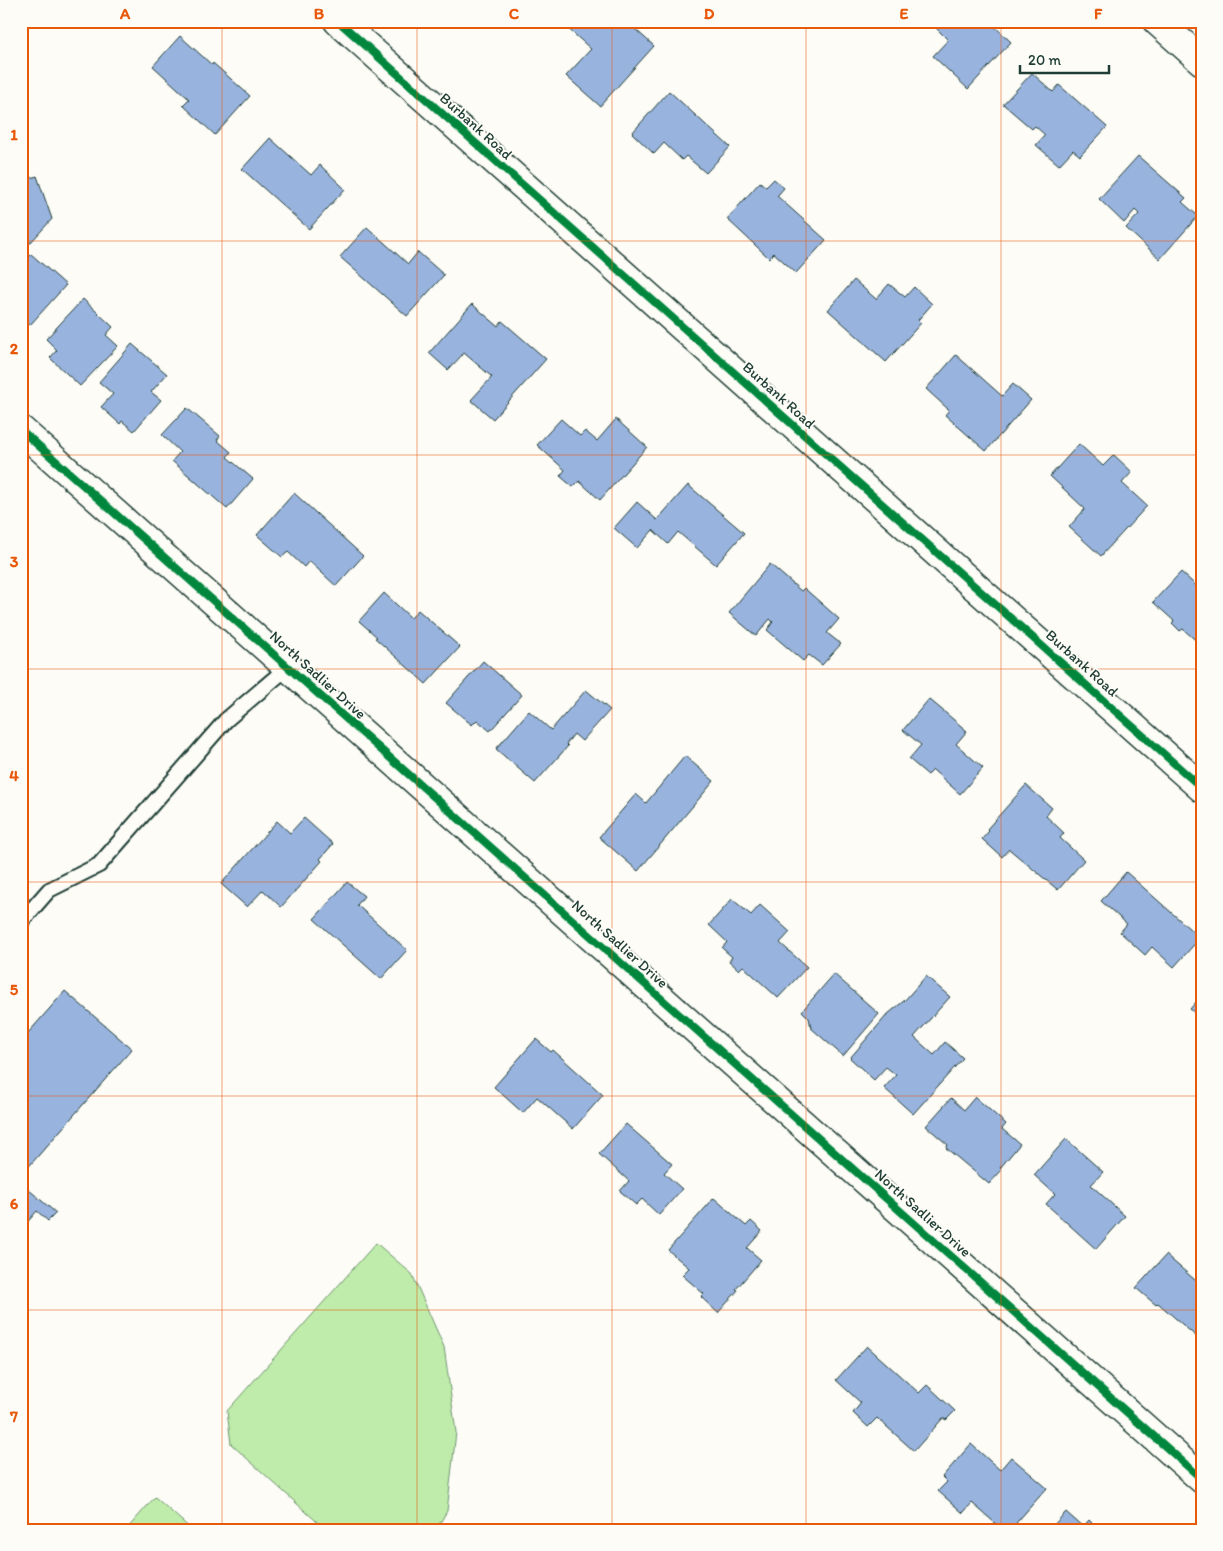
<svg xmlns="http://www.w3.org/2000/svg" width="1223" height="1551" font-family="Itim,sans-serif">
	<rect width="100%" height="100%" fill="#fdfcf7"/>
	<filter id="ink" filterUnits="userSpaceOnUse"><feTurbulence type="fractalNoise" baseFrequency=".02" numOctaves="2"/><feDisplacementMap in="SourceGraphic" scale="10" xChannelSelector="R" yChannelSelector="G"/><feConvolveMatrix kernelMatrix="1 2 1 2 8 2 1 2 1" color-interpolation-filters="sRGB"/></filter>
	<g filter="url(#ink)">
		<!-- green -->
		<path fill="#bfecaa" stroke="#6f946f" d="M 376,1243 L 412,1274 L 444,1347 L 456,1432 L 447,1511 L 436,1530 L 326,1530 L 231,1444 L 227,1411 Z
			M 155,1497 L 192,1530 L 126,1530 Z"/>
		<!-- building -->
		<path fill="#99b3df" stroke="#1f3d34" d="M 569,21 L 626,21 L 654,46 L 600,106 L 566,76 L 591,49 L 565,26 Z
			M 929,21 L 989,21 L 1011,42 L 968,89 L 933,56 L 948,40 Z
			M 180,36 L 212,65 L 213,63 L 250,96 L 215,135 L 183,105 L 189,99 L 153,66 Z
			M 1032,73 L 1053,92 L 1059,85 L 1107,127 L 1080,156 L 1073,150 L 1059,165 L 1036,145 L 1045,135 L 1035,126 L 1032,129 L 1003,104 Z
			M 669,91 L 730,147 L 706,173 L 686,156 L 682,160 L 664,143 L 654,154 L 632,133 Z
			M 270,138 L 311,175 L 320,165 L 345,189 L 309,229 L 242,169 Z
			M 1138,156 L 1186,198 L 1182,202 L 1198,216 L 1160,259 L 1126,228 L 1139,214 L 1135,210 L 1124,223 L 1099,199 Z
			M 37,176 L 52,219 L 21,253 L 21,181 Z
			M 774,179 L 784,188 L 777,196 L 826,240 L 796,273 L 774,253 L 769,258 L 727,219 L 760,182 L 766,187 Z
			M 367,227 L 408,264 L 418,252 L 444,275 L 407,316 L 340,257 Z
			M 31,254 L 66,285 L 30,325 L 21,318 L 21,265 Z
			M 854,280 L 876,299 L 889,284 L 905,297 L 914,287 L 932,304 L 918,320 L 921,323 L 886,362 L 828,310 Z
			M 83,299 L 113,327 L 106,335 L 118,346 L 80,386 L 50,358 L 57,350 L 46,339 Z
			M 472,304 L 498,326 L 502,321 L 546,359 L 493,419 L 471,400 L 492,377 L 464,353 L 448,370 L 429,353 Z
			M 132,344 L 167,374 L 151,392 L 161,400 L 134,431 L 122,421 L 120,424 L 101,407 L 113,394 L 99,382 Z
			M 956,355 L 1002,396 L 1013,384 L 1031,400 L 986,451 L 945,415 L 949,410 L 926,389 Z
			M 187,408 L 220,436 L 217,440 L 231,452 L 227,457 L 253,479 L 227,509 L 172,461 L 180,452 L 162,435 Z
			M 561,419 L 580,436 L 585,431 L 597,441 L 616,419 L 647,447 L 600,500 L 579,481 L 573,487 L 560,476 L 565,470 L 537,445 Z
			M 1079,444 L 1103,466 L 1114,455 L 1132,472 L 1122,483 L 1147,506 L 1101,556 L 1069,527 L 1085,509 L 1050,476 Z
			M 688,485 L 744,533 L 716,565 L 678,532 L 668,544 L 653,530 L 637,548 L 614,528 L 637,502 L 657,520 Z
			M 294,493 L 363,556 L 336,586 L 309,561 L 304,567 L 288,552 L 282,557 L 257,535 Z
			M 770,564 L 801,591 L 804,588 L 839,619 L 827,633 L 841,644 L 822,665 L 809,655 L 803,661 L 767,630 L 773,622 L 770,619 L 756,636 L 729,613 Z
			M 1181,572 L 1202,591 L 1202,646 L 1183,629 L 1180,631 L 1172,623 L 1174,621 L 1153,602 Z
			M 384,593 L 411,618 L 418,610 L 460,647 L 426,684 L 375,638 L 377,637 L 359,621 Z
			M 483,661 L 522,695 L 490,731 L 477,720 L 472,725 L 446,703 Z
			M 586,690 L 610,710 L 582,741 L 574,734 L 566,744 L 568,746 L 535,783 L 496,749 L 529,711 L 551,730 Z
			M 929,699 L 967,731 L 956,744 L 983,768 L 960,794 L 933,770 L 928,775 L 909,759 L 921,745 L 903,730 Z
			M 685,756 L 714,781 L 638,871 L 599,837 L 636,794 L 646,803 Z
			M 1026,785 L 1052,808 L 1046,816 L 1064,833 L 1060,838 L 1084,860 L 1058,890 L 1009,849 L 1002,857 L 982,839 L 989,831 L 987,829 Z
			M 304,818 L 333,844 L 320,859 L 322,861 L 281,907 L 263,890 L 247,907 L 221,884 L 277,821 L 290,833 Z
			M 1126,872 L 1200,938 L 1174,967 L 1152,947 L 1145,955 L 1120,932 L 1127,924 L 1101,901 Z
			M 347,882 L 364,896 L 357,905 L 407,950 L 381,979 L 314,919 Z
			M 732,899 L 751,915 L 760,905 L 790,932 L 780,943 L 807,967 L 778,998 L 743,966 L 739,970 L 729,961 L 732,957 L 722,948 L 727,942 L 709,925 Z
			M 834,974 L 879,1014 L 843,1056 L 811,1028 L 809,1018 L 802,1011 Z
			M 926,976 L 950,997 L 914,1037 L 934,1055 L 945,1042 L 963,1058 L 913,1114 L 884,1088 L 896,1075 L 886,1067 L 874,1080 L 850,1058 L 888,1014 L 905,1000 Z
			M 65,991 L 132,1049 L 24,1172 L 21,1171 L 21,1041 Z
			M 1202,995 L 1202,1019 L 1190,1009 Z
			M 536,1039 L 551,1052 L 553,1050 L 603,1095 L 573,1129 L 537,1097 L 523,1113 L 494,1087 Z
			M 975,1097 L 1006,1124 L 1002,1129 L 1020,1144 L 1000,1168 L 1002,1170 L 989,1184 L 946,1148 L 948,1145 L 926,1126 L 951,1098 L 964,1110 Z
			M 626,1124 L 672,1164 L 664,1173 L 682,1189 L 659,1215 L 642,1199 L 636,1205 L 620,1191 L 629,1181 L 599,1154 Z
			M 1066,1139 L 1103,1172 L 1091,1185 L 1125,1216 L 1096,1249 L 1046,1204 L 1055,1194 L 1034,1175 Z
			M 21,1183 L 56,1213 L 48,1221 L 37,1211 L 24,1226 L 26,1247 L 21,1252 Z
			M 714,1198 L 746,1226 L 751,1221 L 762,1231 L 747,1248 L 761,1260 L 736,1289 L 738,1290 L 718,1313 L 701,1297 L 704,1294 L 682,1275 L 689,1268 L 668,1250 Z
			M 1166,1255 L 1202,1286 L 1202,1336 L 1199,1339 L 1158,1303 L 1156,1305 L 1136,1288 Z
			M 867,1346 L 919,1393 L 927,1385 L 955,1411 L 946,1420 L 943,1418 L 914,1451 L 877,1418 L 868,1427 L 853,1413 L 861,1403 L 836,1380 Z
			M 971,1444 L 1000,1470 L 1011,1457 L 1047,1488 L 1010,1530 L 1003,1530 L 972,1503 L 963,1513 L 938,1491 L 947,1482 L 942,1477 Z
			M 1066,1512 L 1083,1527 L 1089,1520 L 1099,1530 L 1049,1530 Z"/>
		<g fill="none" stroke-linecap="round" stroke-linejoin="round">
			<defs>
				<path id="lane" d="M 21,922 L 49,890 L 99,865 L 226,720 L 288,667"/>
				<path id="street" d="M 338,21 L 1202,788
					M 1157,21 L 1202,61
					M 21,430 L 1202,1479"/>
			</defs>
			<!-- lane casing -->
			<use href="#lane" stroke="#1f3d34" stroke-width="18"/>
			<!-- street casing -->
			<use href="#street" stroke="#1f3d34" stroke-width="31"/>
			<!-- lane -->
			<use href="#lane" stroke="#fdfcf7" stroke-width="14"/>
			<!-- street -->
			<use href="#street" stroke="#fdfcf7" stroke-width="28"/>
			<defs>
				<path id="cycleway" d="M 338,21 L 1202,788
					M 21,430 L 1202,1479"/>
			</defs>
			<!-- cycleway casing -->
			<use href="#cycleway" stroke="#fdfcf7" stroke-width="11"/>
			<!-- cycleway -->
			<use href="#cycleway" stroke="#00873e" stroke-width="8"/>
		</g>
	</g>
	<!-- grid -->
	<path fill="none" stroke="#e8590c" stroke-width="1" stroke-opacity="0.55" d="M 222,21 L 222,1530M 417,21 L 417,1530M 612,21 L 612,1530M 806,21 L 806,1530M 1001,21 L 1001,1530M 21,241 L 1202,241M 21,455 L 1202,455M 21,669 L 1202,669M 21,882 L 1202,882M 21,1096 L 1202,1096M 21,1310 L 1202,1310"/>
	<g text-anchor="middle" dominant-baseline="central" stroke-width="4" stroke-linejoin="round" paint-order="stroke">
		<!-- street labels -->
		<g font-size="15" fill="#1f3d34" stroke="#fdfcf7">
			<text transform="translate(476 126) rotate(42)">Burbank Road</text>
			<text transform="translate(779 395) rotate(42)">Burbank Road</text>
			<text transform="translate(1082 663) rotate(42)">Burbank Road</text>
			<text transform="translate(318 675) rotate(42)">North Sadlier Drive</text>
			<text transform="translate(620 944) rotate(42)">North Sadlier Drive</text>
			<text transform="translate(923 1213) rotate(42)">North Sadlier Drive</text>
		</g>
	</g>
	<!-- margin -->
	<rect width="1223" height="1551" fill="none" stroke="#fdfcf7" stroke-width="55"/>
	<!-- scale -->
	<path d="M1020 65v8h89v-8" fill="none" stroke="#1f3d34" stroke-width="2.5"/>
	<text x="1028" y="65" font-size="15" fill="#1f3d34" stroke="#fdfcf7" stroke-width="4" paint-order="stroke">20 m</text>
	<rect x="28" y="28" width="1168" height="1496" fill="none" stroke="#e8590c" stroke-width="2"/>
	<g font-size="16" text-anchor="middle" font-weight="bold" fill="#e8590c">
		<text x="125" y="19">A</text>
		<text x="319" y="19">B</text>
		<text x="514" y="19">C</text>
		<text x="709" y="19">D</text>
		<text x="904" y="19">E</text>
		<text x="1098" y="19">F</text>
		<text x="14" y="140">1</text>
		<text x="14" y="354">2</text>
		<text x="14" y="567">3</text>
		<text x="14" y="781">4</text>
		<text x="14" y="995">5</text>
		<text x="14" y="1209">6</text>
		<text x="14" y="1422">7</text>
	</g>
</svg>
